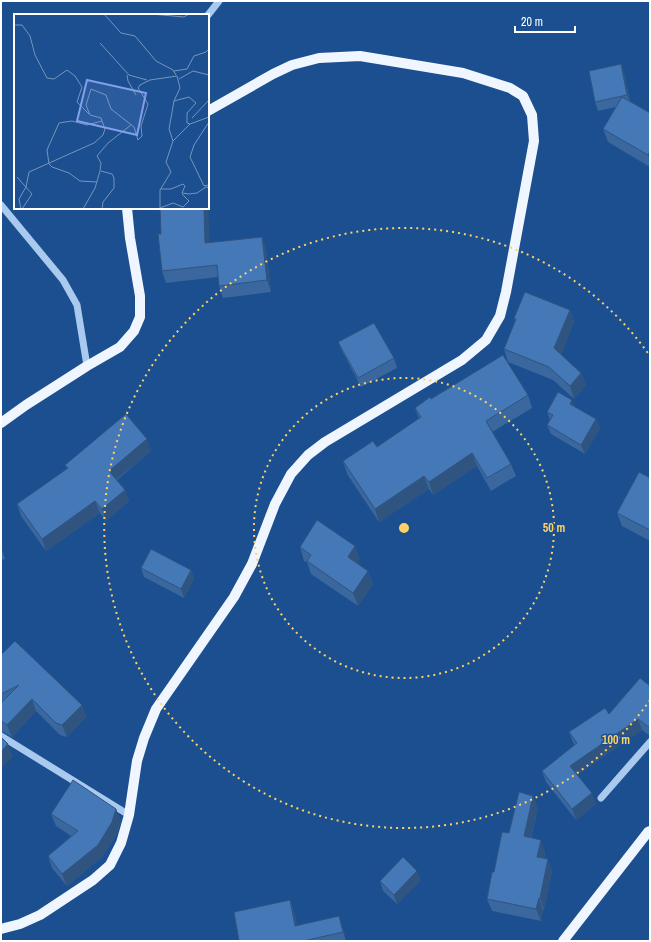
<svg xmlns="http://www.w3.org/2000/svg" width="651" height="942" font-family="'Archivo Narrow',sans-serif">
	<rect width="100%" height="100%" fill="#1b4f8f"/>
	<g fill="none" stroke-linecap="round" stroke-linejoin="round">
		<!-- minor -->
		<path stroke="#a9c9ee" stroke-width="7" d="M 208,15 L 219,1
			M 1,205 L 63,280 L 77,305 L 87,366
			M 1,736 L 129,815
			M 601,798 L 650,742"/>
		<!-- major -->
		<path stroke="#f0f6ff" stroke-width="10" d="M 1,423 L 26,405 L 87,366 L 120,347 L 134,331 L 140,317 L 140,296 L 130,238 L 127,208
			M 1,929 L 20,924 L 40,915 L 93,880 L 110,865 L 121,843 L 129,815 L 137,761 L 144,738 L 156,709 L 234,597 L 252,564 L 275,504 L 291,474 L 308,455 L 325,442 L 462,360 L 486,340 L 500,316 L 506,292 L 534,141 L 532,115 L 523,96 L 510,88 L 463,73 L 360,56 L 319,58 L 292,65 L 273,74 L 208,111
			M 563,941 L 648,832 L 650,831"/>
	</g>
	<!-- wall -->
	<path fill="#3a679d" d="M 621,64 L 624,73 L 630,101 L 650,113 L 650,167 L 608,142 L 603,129 L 616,107 L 598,111 L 595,102 Z
		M 262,237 L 266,249 L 271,292 L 223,298 L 219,286 L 218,277 L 166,283 L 162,271 L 209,243 Z
		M 570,310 L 574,322 L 561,355 L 581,373 L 586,385 L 574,399 L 553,380 L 508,362 L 504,349 L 515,321 L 514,318 Z
		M 338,342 L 394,358 L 397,368 L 361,387 L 342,351 Z
		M 528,395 L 532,408 L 492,432 L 511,464 L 516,476 L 491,491 L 477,466 L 433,495 L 429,489 L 379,522 L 347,474 L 343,461 L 377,447 L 419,419 L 415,408 L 431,399 Z
		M 574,406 L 596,419 L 600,428 L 585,454 L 551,434 L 547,425 L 550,420 L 547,412 Z
		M 151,451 L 117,480 L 125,490 L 129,501 L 106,521 L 100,513 L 46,551 L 21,516 L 17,504 L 67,469 L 65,465 Z
		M 650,478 L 650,541 L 622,526 L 617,513 Z
		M 1,547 L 5,559 L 1,560 Z
		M 300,547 L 360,559 L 357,563 L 368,571 L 373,584 L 358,606 L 311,574 L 307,562 L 304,561 Z
		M 141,568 L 191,570 L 194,579 L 184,598 L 144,577 Z
		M 1,655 L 82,705 L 86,717 L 67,737 L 60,735 L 36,711 L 12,737 L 3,732 L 1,732 Z
		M 650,686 L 650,736 L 642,730 L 577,775 L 596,804 L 576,820 L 546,782 L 542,771 L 574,745 L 569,732 L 609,714 Z
		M 538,808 L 531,838 L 545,852 L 544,858 L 552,871 L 544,910 L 543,910 L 541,921 L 492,911 L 487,899 L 509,833 Z
		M 116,809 L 121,821 L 117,834 L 102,857 L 67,886 L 52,868 L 48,856 L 71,836 L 56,826 L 51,814 Z
		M 421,880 L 397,904 L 383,891 L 380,881 Z
		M 290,900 L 294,912 L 297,925 L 343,928 L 346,941 L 239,941 Z"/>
	<!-- shaded-wall -->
	<path fill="#305480" d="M 621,64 L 624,73 L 630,105 L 627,95 Z
		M 650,151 L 650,161 L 648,155 Z
		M 208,200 L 210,255 L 205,243 L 204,208 L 208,208 Z
		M 262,237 L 266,249 L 271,292 L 267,280 Z
		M 570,310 L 574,322 L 559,361 L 554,348 Z
		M 581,373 L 586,385 L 574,399 L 570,386 Z
		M 572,400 L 575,409 L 570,404 Z
		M 596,419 L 600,428 L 585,454 L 581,445 Z
		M 147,439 L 151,451 L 113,482 L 109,471 Z
		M 472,453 L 477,466 L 433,495 L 429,482 Z
		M 424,476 L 429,489 L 379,522 L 375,509 Z
		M 125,490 L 129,501 L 106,521 L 102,509 Z
		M 95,501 L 100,513 L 46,551 L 42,539 Z
		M 355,546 L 360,559 L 353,570 L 348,557 Z
		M 191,570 L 194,579 L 184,598 L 181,589 Z
		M 368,571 L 373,584 L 358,606 L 353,593 Z
		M 32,699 L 36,711 L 12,737 L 7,725 Z
		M 82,705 L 86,717 L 67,737 L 62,725 Z
		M 638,719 L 642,730 L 574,777 L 570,766 Z
		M 8,744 L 13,756 L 1,769 L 1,752 Z
		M 592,793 L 596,804 L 576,820 L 572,809 Z
		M 533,796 L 538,808 L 528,848 L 524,836 Z
		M 116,809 L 121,821 L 117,834 L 102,857 L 67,886 L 62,874 Z
		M 541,840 L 545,852 L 541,869 L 537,857 Z
		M 548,859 L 552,871 L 544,910 L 540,898 Z
		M 417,871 L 421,880 L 397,904 L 394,895 Z
		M 539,898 L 543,910 L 541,921 L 536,909 Z
		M 290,900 L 294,912 L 300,937 L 295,926 Z
		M 339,916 L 343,928 L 346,941 L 343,932 Z"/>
	<!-- building -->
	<path fill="#4478b7" stroke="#305480" d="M 621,64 L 627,95 L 595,102 L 589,71 Z
		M 622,97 L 650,113 L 650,151 L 648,155 L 603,129 Z
		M 160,208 L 204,208 L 205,243 L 262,237 L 267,280 L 219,286 L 217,265 L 162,271 L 158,234 L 161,234 Z
		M 525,292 L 570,310 L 554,348 L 581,373 L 570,386 L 549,367 L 504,349 L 516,319 L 514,318 Z
		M 374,323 L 394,358 L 358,378 L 338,342 Z
		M 503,355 L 528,395 L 486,421 L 511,464 L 487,478 L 472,453 L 429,482 L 424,476 L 375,509 L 343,461 L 373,441 L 377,447 L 421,417 L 415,408 L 430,397 L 431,399 Z
		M 558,392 L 572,400 L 570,404 L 596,419 L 581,445 L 547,425 L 553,415 L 547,412 Z
		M 126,414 L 147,439 L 109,471 L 125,490 L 102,509 L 95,501 L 42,539 L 17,504 L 68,468 L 65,465 Z
		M 639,472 L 650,478 L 650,530 L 617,513 Z
		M 317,520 L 355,546 L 348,557 L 368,571 L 353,593 L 307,561 L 311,555 L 300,547 Z
		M 151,549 L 191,570 L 181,589 L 141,568 Z
		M 15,641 L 82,705 L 62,725 L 56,723 L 32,699 L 7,725 L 1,721 L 1,703 L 19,685 L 1,694 L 1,655 Z
		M 640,678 L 650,686 L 650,728 L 638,719 L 570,766 L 592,793 L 572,809 L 542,771 L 577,743 L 569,732 L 605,708 L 609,714 Z
		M 1,737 L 8,744 L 1,752 Z
		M 73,780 L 116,809 L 112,822 L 98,845 L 62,874 L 48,856 L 78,831 L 51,814 Z
		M 519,792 L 533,796 L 524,836 L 541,840 L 537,857 L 548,859 L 540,898 L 539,898 L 536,909 L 487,899 L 492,872 L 494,872 L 502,832 L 509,833 Z
		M 403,857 L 417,871 L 394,895 L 380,881 Z
		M 290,900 L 295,926 L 339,916 L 343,932 L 303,941 L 239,941 L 234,912 Z"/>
	<!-- distance rings -->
	<g fill="none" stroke="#ffd166" stroke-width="2" stroke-dasharray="2 4">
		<circle cx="404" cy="528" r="150"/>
		<path d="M650 700A300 300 0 1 1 650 356"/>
	</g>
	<!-- overview -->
	<g transform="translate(14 14)">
		<rect width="195" height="195" fill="#1b4f8f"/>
		<path fill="none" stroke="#7695bc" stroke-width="1" d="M 90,0 L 107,19 L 121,22 L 142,47 L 159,56 L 162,61M 137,0 L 170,3 L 175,0M 0,11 L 8,11 L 16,22 L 21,41 L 33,64 L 40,65 L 53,56 L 61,62 L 68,73 L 63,88 L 75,100M 86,29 L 115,61 L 133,66M 160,57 L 173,55 L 180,42 L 192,38 L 195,35M 113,61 L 114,67 L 122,81M 165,65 L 179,57 L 195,61M 178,104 L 195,86M 195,108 L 180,131 L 176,143 L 190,172 L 195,171M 159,127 L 155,115 L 160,87M 87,157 L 98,160 L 100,164 L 100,174 L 89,188 L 88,195M 3,163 L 18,180 L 8,195M 83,168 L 66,167 L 55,159 L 38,153 L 35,150 L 33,136 L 45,109 L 58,107 L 73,111 L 88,107M 147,175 L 157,175 L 169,170 L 171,172 L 168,179 L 175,180 L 183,179 L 192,173 L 195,174M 146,194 L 159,189 L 169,193 L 175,187 L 168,180M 7,195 L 5,185 L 12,173 L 15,158 L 80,129 L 89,121 L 91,115 L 87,104 L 76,101 L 72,91 L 77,75 L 92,81 L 97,95 L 120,113 L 124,126 L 128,122 L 127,112 L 134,90 L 124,74 L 126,71 L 136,66 L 163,62 L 166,74 L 160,87 L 175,83 L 182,89 L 173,99 L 173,109 L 176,110 L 195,103M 69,195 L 81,174 L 86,157 L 87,149 L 83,142 L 94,129 L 117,111M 146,195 L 146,176 L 157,158 L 152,148 L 159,127 L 176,110"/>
		<path fill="#839eea" fill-opacity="0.15" stroke="#839eea" stroke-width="2" d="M 73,66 L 132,79 L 123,121 L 63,107 Z"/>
		<rect width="195" height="195" fill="none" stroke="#fff" stroke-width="2"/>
	</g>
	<circle cx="404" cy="528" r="6" fill="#ffd166" stroke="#1b4f8f" stroke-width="2"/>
	<g font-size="12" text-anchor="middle" font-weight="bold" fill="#ffd166" stroke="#1b4f8f" stroke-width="3" stroke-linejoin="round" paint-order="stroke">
		<text x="554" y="532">50 m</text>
		<text x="616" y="744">100 m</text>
	</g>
	<!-- border -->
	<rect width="651" height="942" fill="none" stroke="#ffffff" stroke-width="4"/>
	<!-- scale -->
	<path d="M515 26v6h60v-6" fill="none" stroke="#ffffff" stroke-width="2"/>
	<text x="521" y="26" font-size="12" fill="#ffffff" stroke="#1b4f8f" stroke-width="3" paint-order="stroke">20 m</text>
</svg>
